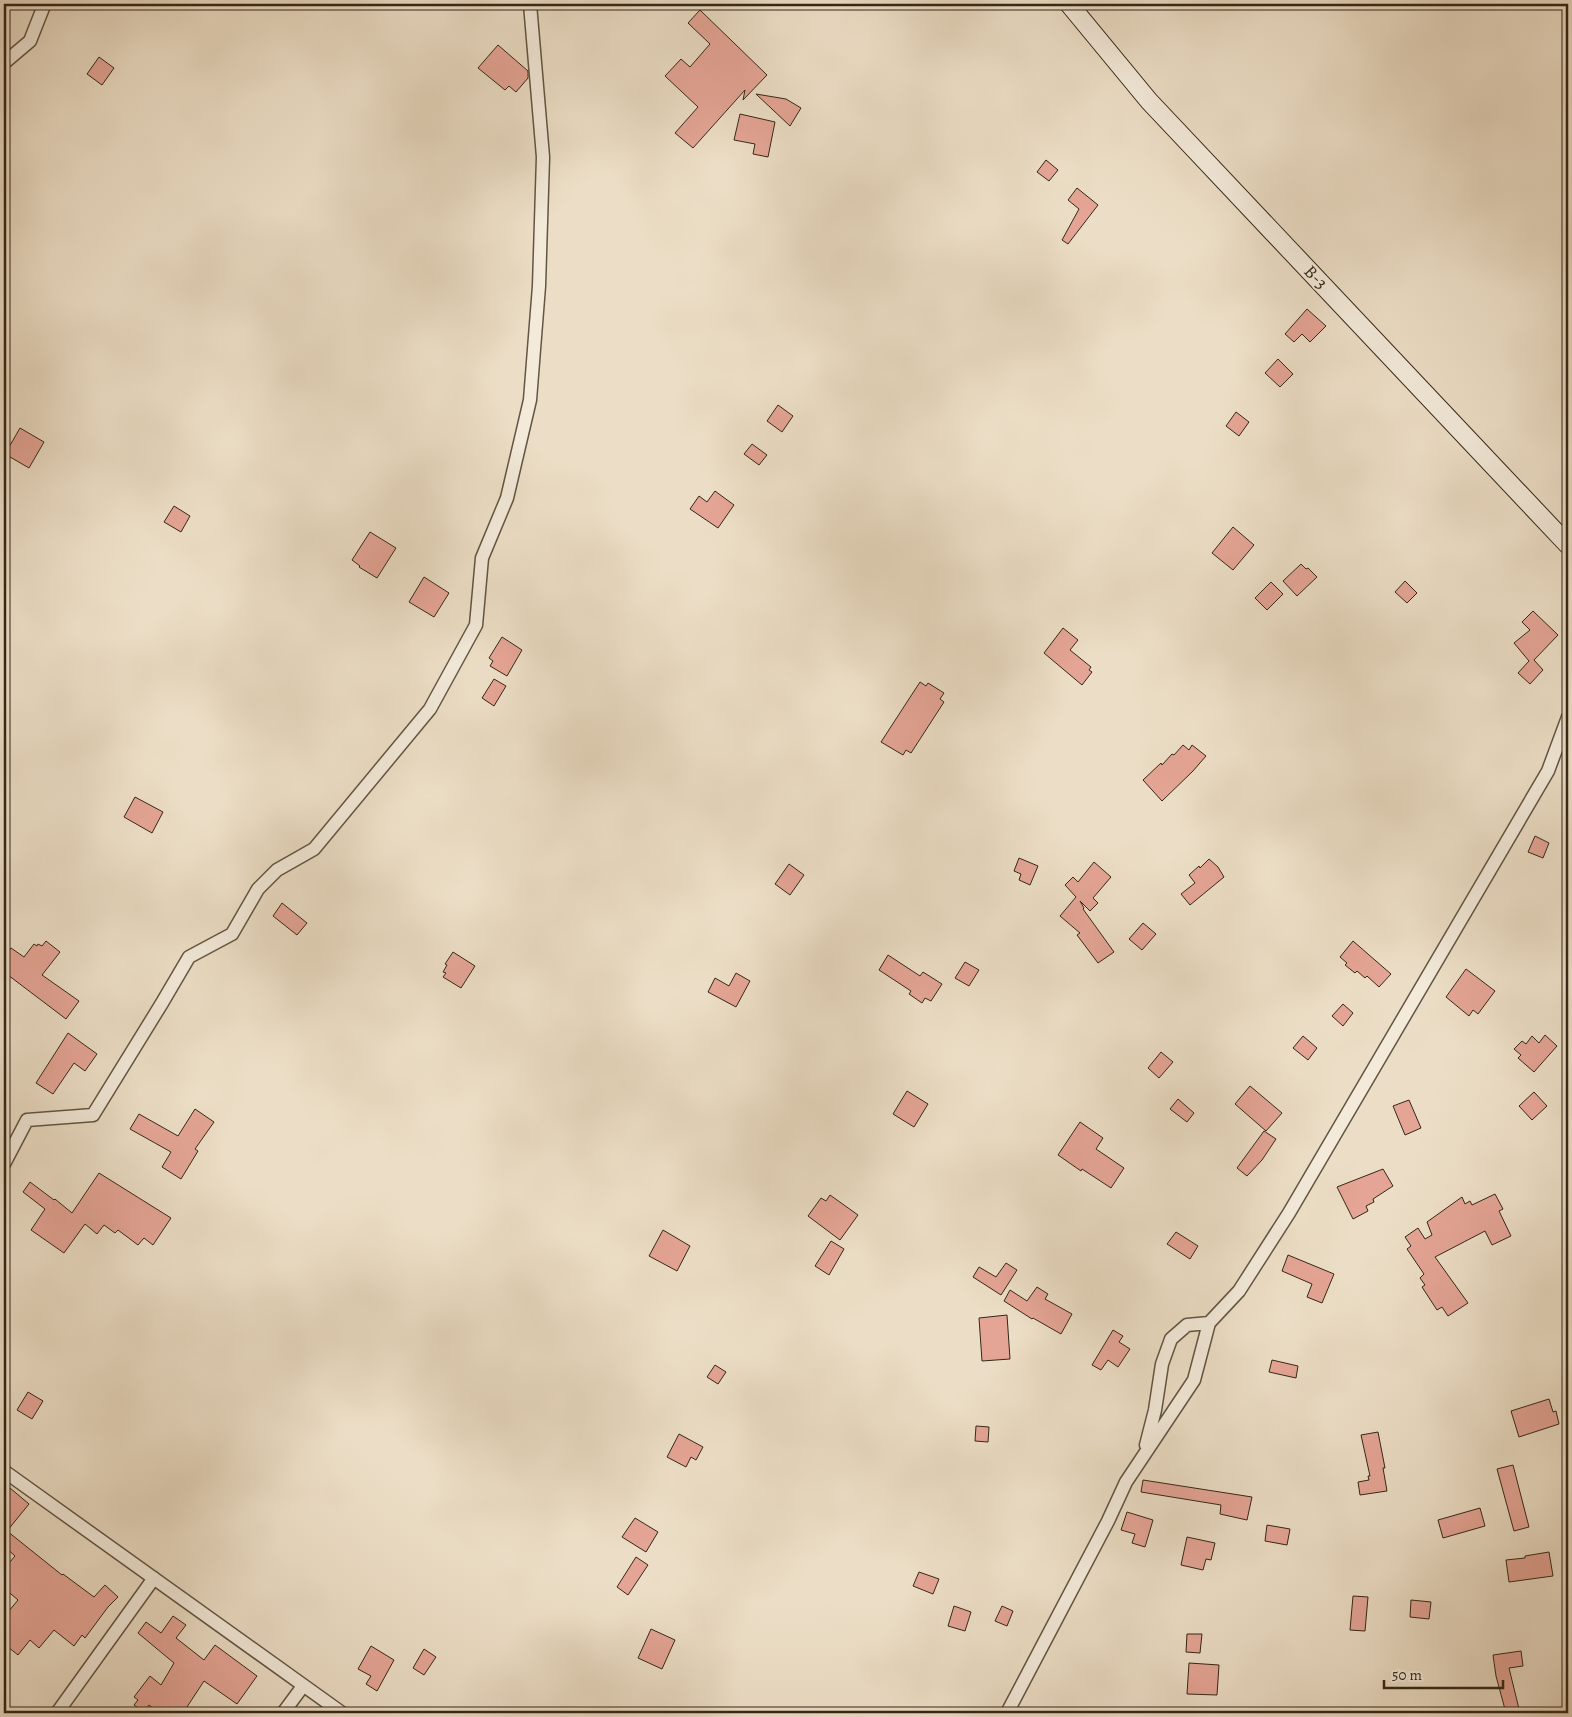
<svg xmlns="http://www.w3.org/2000/svg" width="1572" height="1717" font-family="Alegreya,serif">
	<rect width="100%" height="100%" fill="#ecdec6"/>
	<filter id="stains"><feTurbulence type="fractalNoise" baseFrequency=".004" numOctaves="4"/><feColorMatrix values="0 0 0 0 .2 0 0 0 0 .09 0 0 0 0 .02 0 0 0 .5 -.17"/></filter>
	<radialGradient id="worn" r=".72"><stop offset=".6" stop-color="#630" stop-opacity="0"/><stop offset="1" stop-color="#630" stop-opacity=".3"/></radialGradient>
	<!-- building -->
	<path fill="#e5a596" stroke="#342717" d="M 700,10 L 767,75 L 743,100 L 745,90 L 693,148 L 675,133 L 698,107 L 665,76 L 681,59 L 690,67 L 710,44 L 688,23 Z
		M 498,45 L 528,71 L 528,78 L 516,92 L 509,86 L 505,90 L 478,68 Z
		M 99,57 L 114,68 L 102,85 L 87,74 Z
		M 756,94 L 786,99 L 801,108 L 790,126 Z
		M 740,114 L 775,122 L 768,157 L 753,154 L 755,144 L 734,140 Z
		M 1046,160 L 1058,170 L 1049,181 L 1037,172 Z
		M 1077,188 L 1098,205 L 1068,244 L 1062,240 L 1079,209 L 1068,200 Z
		M 1307,309 L 1326,326 L 1310,342 L 1302,334 L 1294,342 L 1285,334 Z
		M 1278,359 L 1293,374 L 1280,387 L 1265,373 Z
		M 778,405 L 793,416 L 782,432 L 767,421 Z
		M 1236,412 L 1249,422 L 1239,436 L 1226,426 Z
		M 20,428 L 44,442 L 29,468 L 5,454 Z
		M 752,444 L 767,455 L 759,465 L 744,454 Z
		M 715,491 L 734,505 L 718,528 L 690,509 L 699,496 L 707,502 Z
		M 174,506 L 190,516 L 181,532 L 164,522 Z
		M 1233,527 L 1254,545 L 1233,570 L 1212,553 Z
		M 370,532 L 396,548 L 377,578 L 359,567 L 360,566 L 352,560 Z
		M 1301,564 L 1306,569 L 1308,568 L 1317,577 L 1297,596 L 1283,581 Z
		M 424,577 L 449,593 L 434,617 L 409,602 Z
		M 1405,581 L 1417,593 L 1407,603 L 1395,592 Z
		M 1271,582 L 1283,594 L 1267,610 L 1255,598 Z
		M 1533,611 L 1558,635 L 1534,660 L 1543,670 L 1530,684 L 1518,673 L 1529,661 L 1514,643 L 1530,630 L 1522,622 Z
		M 1063,628 L 1078,640 L 1070,650 L 1091,667 L 1089,670 L 1092,672 L 1082,685 L 1044,653 Z
		M 502,637 L 522,650 L 507,676 L 490,666 L 493,661 L 489,658 Z
		M 494,679 L 506,686 L 494,706 L 482,698 Z
		M 920,682 L 926,686 L 928,683 L 944,693 L 940,699 L 944,702 L 911,753 L 906,750 L 903,755 L 881,742 Z
		M 1183,745 L 1189,750 L 1192,745 L 1206,756 L 1193,771 L 1162,801 L 1143,780 L 1161,763 L 1162,765 L 1172,754 L 1174,755 Z
		M 135,797 L 163,812 L 152,833 L 124,817 Z
		M 1535,836 L 1549,843 L 1543,858 L 1528,852 Z
		M 1019,858 L 1038,866 L 1030,885 L 1019,880 L 1021,874 L 1014,871 Z
		M 1209,859 L 1218,867 L 1224,877 L 1190,905 L 1181,894 L 1195,883 L 1189,875 L 1199,866 L 1200,868 Z
		M 1094,862 L 1111,877 L 1093,898 L 1098,903 L 1090,911 L 1080,901 L 1084,908 L 1083,909 L 1114,952 L 1098,963 L 1077,935 L 1080,933 L 1060,916 L 1076,897 L 1065,885 L 1073,877 L 1078,882 Z
		M 789,864 L 804,875 L 790,895 L 775,884 Z
		M 282,903 L 307,923 L 297,935 L 273,916 Z
		M 1143,923 L 1156,934 L 1142,950 L 1129,939 Z
		M 46,941 L 60,952 L 42,975 L 79,1001 L 66,1019 L 4,972 L 4,958 L 11,948 L 24,957 L 34,944 L 37,946 L 38,944 L 42,946 Z
		M 1353,941 L 1391,974 L 1379,987 L 1367,976 L 1365,978 L 1357,971 L 1355,973 L 1345,965 L 1347,963 L 1340,957 Z
		M 453,952 L 475,966 L 461,988 L 443,977 L 446,973 L 443,972 L 447,965 L 445,964 Z
		M 888,955 L 920,976 L 923,972 L 942,984 L 931,1001 L 925,998 L 922,1003 L 909,994 L 911,991 L 879,970 Z
		M 965,962 L 979,970 L 969,986 L 955,978 Z
		M 1466,969 L 1495,991 L 1478,1014 L 1473,1010 L 1469,1016 L 1446,997 Z
		M 736,973 L 750,981 L 736,1007 L 708,992 L 715,978 L 729,986 Z
		M 1343,1004 L 1353,1013 L 1343,1026 L 1332,1016 Z
		M 68,1033 L 97,1054 L 85,1071 L 74,1063 L 53,1094 L 36,1083 Z
		M 1545,1035 L 1557,1046 L 1534,1072 L 1518,1058 L 1521,1055 L 1514,1049 L 1522,1041 L 1526,1044 L 1532,1036 L 1539,1043 Z
		M 1303,1036 L 1317,1048 L 1308,1060 L 1293,1048 Z
		M 1161,1052 L 1173,1062 L 1159,1078 L 1148,1068 Z
		M 1250,1086 L 1282,1113 L 1266,1131 L 1235,1104 Z
		M 907,1091 L 928,1104 L 914,1127 L 893,1114 Z
		M 1534,1092 L 1547,1106 L 1532,1120 L 1519,1106 Z
		M 1178,1099 L 1194,1113 L 1187,1122 L 1170,1109 Z
		M 1409,1100 L 1421,1128 L 1405,1135 L 1393,1106 Z
		M 195,1109 L 214,1122 L 195,1149 L 198,1151 L 181,1179 L 162,1167 L 171,1152 L 130,1129 L 139,1114 L 178,1136 Z
		M 1080,1122 L 1103,1138 L 1096,1149 L 1124,1168 L 1111,1188 L 1082,1169 L 1081,1171 L 1058,1155 Z
		M 1264,1131 L 1276,1139 L 1262,1160 L 1247,1176 L 1237,1168 Z
		M 1383,1169 L 1393,1186 L 1373,1199 L 1374,1202 L 1366,1206 L 1368,1211 L 1353,1219 L 1337,1187 Z
		M 99,1173 L 171,1218 L 153,1245 L 144,1238 L 138,1245 L 118,1230 L 115,1233 L 104,1225 L 97,1234 L 85,1224 L 64,1253 L 31,1230 L 45,1209 L 23,1192 L 30,1182 L 54,1200 L 55,1199 L 72,1213 Z
		M 1495,1194 L 1503,1209 L 1499,1211 L 1511,1236 L 1492,1245 L 1485,1231 L 1435,1257 L 1468,1303 L 1448,1316 L 1442,1307 L 1437,1310 L 1422,1287 L 1425,1285 L 1420,1278 L 1424,1274 L 1407,1249 L 1411,1246 L 1405,1237 L 1418,1228 L 1425,1239 L 1432,1235 L 1427,1222 L 1462,1197 L 1465,1204 L 1470,1201 L 1472,1205 Z
		M 830,1195 L 858,1215 L 840,1240 L 808,1216 L 821,1198 L 826,1201 Z
		M 663,1230 L 690,1246 L 677,1271 L 649,1256 Z
		M 1176,1232 L 1198,1246 L 1190,1259 L 1167,1244 Z
		M 831,1241 L 844,1249 L 829,1275 L 815,1266 Z
		M 1288,1255 L 1334,1274 L 1322,1303 L 1307,1297 L 1312,1284 L 1282,1271 Z
		M 1006,1263 L 1017,1270 L 1001,1295 L 973,1277 L 979,1267 L 996,1277 Z
		M 1037,1287 L 1048,1294 L 1045,1299 L 1072,1314 L 1061,1334 L 1033,1318 L 1032,1319 L 1004,1301 L 1010,1290 L 1027,1301 Z
		M 1007,1315 L 1010,1359 L 982,1361 L 979,1318 Z
		M 1113,1330 L 1123,1336 L 1119,1342 L 1130,1349 L 1118,1367 L 1108,1360 L 1101,1370 L 1092,1365 Z
		M 1272,1360 L 1298,1366 L 1296,1378 L 1269,1372 Z
		M 715,1365 L 726,1372 L 718,1384 L 707,1377 Z
		M 28,1392 L 43,1401 L 32,1419 L 17,1410 Z
		M 1549,1399 L 1553,1412 L 1556,1411 L 1559,1424 L 1519,1437 L 1511,1411 Z
		M 976,1426 L 989,1427 L 988,1442 L 975,1441 Z
		M 1378,1432 L 1385,1468 L 1383,1468 L 1387,1491 L 1360,1495 L 1358,1482 L 1369,1480 L 1368,1476 L 1370,1476 L 1361,1435 Z
		M 679,1434 L 703,1447 L 696,1460 L 691,1457 L 686,1467 L 667,1457 Z
		M 1513,1465 L 1529,1527 L 1514,1531 L 1497,1469 Z
		M 1143,1480 L 1252,1497 L 1247,1520 L 1220,1514 L 1221,1505 L 1141,1492 Z
		M 4,1483 L 29,1504 L 7,1531 L 62,1575 L 63,1574 L 94,1597 L 105,1585 L 118,1597 L 108,1607 L 85,1638 L 82,1635 L 74,1646 L 54,1630 L 39,1648 L 30,1640 L 18,1655 L 8,1647 L 4,1647 L 4,1617 L 18,1600 L 4,1588 L 4,1569 L 15,1556 L 4,1546 Z
		M 1480,1508 L 1485,1526 L 1443,1538 L 1438,1520 Z
		M 1127,1512 L 1153,1520 L 1145,1547 L 1132,1543 L 1135,1534 L 1121,1530 Z
		M 635,1518 L 658,1532 L 646,1552 L 622,1537 Z
		M 1267,1525 L 1290,1529 L 1287,1545 L 1265,1541 Z
		M 1187,1537 L 1215,1543 L 1211,1560 L 1206,1559 L 1203,1570 L 1181,1565 Z
		M 1549,1552 L 1553,1576 L 1509,1582 L 1506,1560 L 1525,1558 L 1525,1556 Z
		M 636,1557 L 648,1565 L 628,1595 L 617,1587 Z
		M 919,1572 L 939,1579 L 933,1594 L 913,1586 Z
		M 1353,1596 L 1368,1597 L 1365,1631 L 1350,1630 Z
		M 1411,1600 L 1431,1602 L 1429,1619 L 1410,1617 Z
		M 954,1606 L 971,1612 L 965,1631 L 948,1626 Z
		M 1002,1606 L 1013,1611 L 1007,1626 L 995,1621 Z
		M 173,1616 L 186,1625 L 176,1638 L 204,1660 L 215,1645 L 257,1676 L 237,1704 L 204,1681 L 183,1713 L 159,1713 L 149,1705 L 144,1712 L 134,1705 L 138,1700 L 134,1697 L 150,1676 L 161,1685 L 174,1663 L 138,1633 L 146,1622 L 161,1633 Z
		M 651,1629 L 675,1640 L 662,1669 L 638,1658 Z
		M 1187,1634 L 1202,1634 L 1200,1653 L 1186,1652 Z
		M 371,1646 L 394,1660 L 377,1691 L 366,1684 L 371,1676 L 358,1669 Z
		M 424,1649 L 436,1657 L 424,1675 L 413,1668 Z
		M 1521,1651 L 1523,1666 L 1509,1668 L 1520,1713 L 1506,1713 L 1496,1676 L 1493,1655 Z
		M 1189,1663 L 1219,1665 L 1217,1695 L 1187,1694 Z"/>
	<g fill="none" stroke-linecap="round" stroke-linejoin="round">
		<defs>
			<path id="minor" d="M 4,63 L 30,41 L 43,8 L 41,4
				M 4,1164 L 27,1120 L 93,1115 L 162,1003 L 189,957 L 232,934 L 258,889 L 277,870 L 314,849 L 430,709 L 476,625 L 482,558 L 507,498 L 530,400 L 539,286 L 543,157 L 530,4
				M 1146,1445 L 1155,1410 L 1162,1364 L 1171,1339 L 1187,1325 L 1209,1323
				M 4,1471 L 342,1713
				M 57,1713 L 154,1578
				M 283,1713 L 303,1686
				M 1007,1713 L 1108,1521 L 1126,1482 L 1194,1380 L 1209,1323 L 1239,1291 L 1289,1213 L 1548,771 L 1568,717"/>
			<path id="secondary" d="M 1069,4 L 1149,101 L 1568,545"/>
		</defs>
		<!-- minor casing -->
		<use href="#minor" stroke="#625543" stroke-width="15"/>
		<!-- secondary casing -->
		<use href="#secondary" stroke="#342717" stroke-width="20"/>
		<!-- minor -->
		<use href="#minor" stroke="#f3eada" stroke-width="12"/>
		<!-- secondary -->
		<use href="#secondary" stroke="#f3eada" stroke-width="18"/>
	</g>
	<g text-anchor="middle" dominant-baseline="central" stroke-width="4" stroke-linejoin="round" paint-order="stroke">
		<!-- street labels -->
		<g font-size="18" fill="#342717" stroke="#f3eada">
			<text transform="translate(1316 277) rotate(47)">B-3</text>
		</g>
	</g>
	<!-- margin -->
	<rect width="1572" height="1717" fill="none" stroke="#ecdec6" stroke-width="20"/>
	<rect x="5" y="5" width="1562" height="1707" fill="none" stroke="#342717" stroke-width="2.5"/>
	<rect x="10" y="10" width="1552" height="1697" fill="none" stroke="#342717"/>
	<!-- scale -->
	<path d="M1384 1680v8h119v-8" fill="none" stroke="#342717" stroke-width="2.5"/>
	<text x="1392" y="1680" font-size="15" fill="#342717" stroke="#f3eada" stroke-width="4" paint-order="stroke">50 m</text>
	<rect width="100%" height="100%" filter="url(#stains)"/>
	<rect width="100%" height="100%" fill="url(#worn)"/>
</svg>
